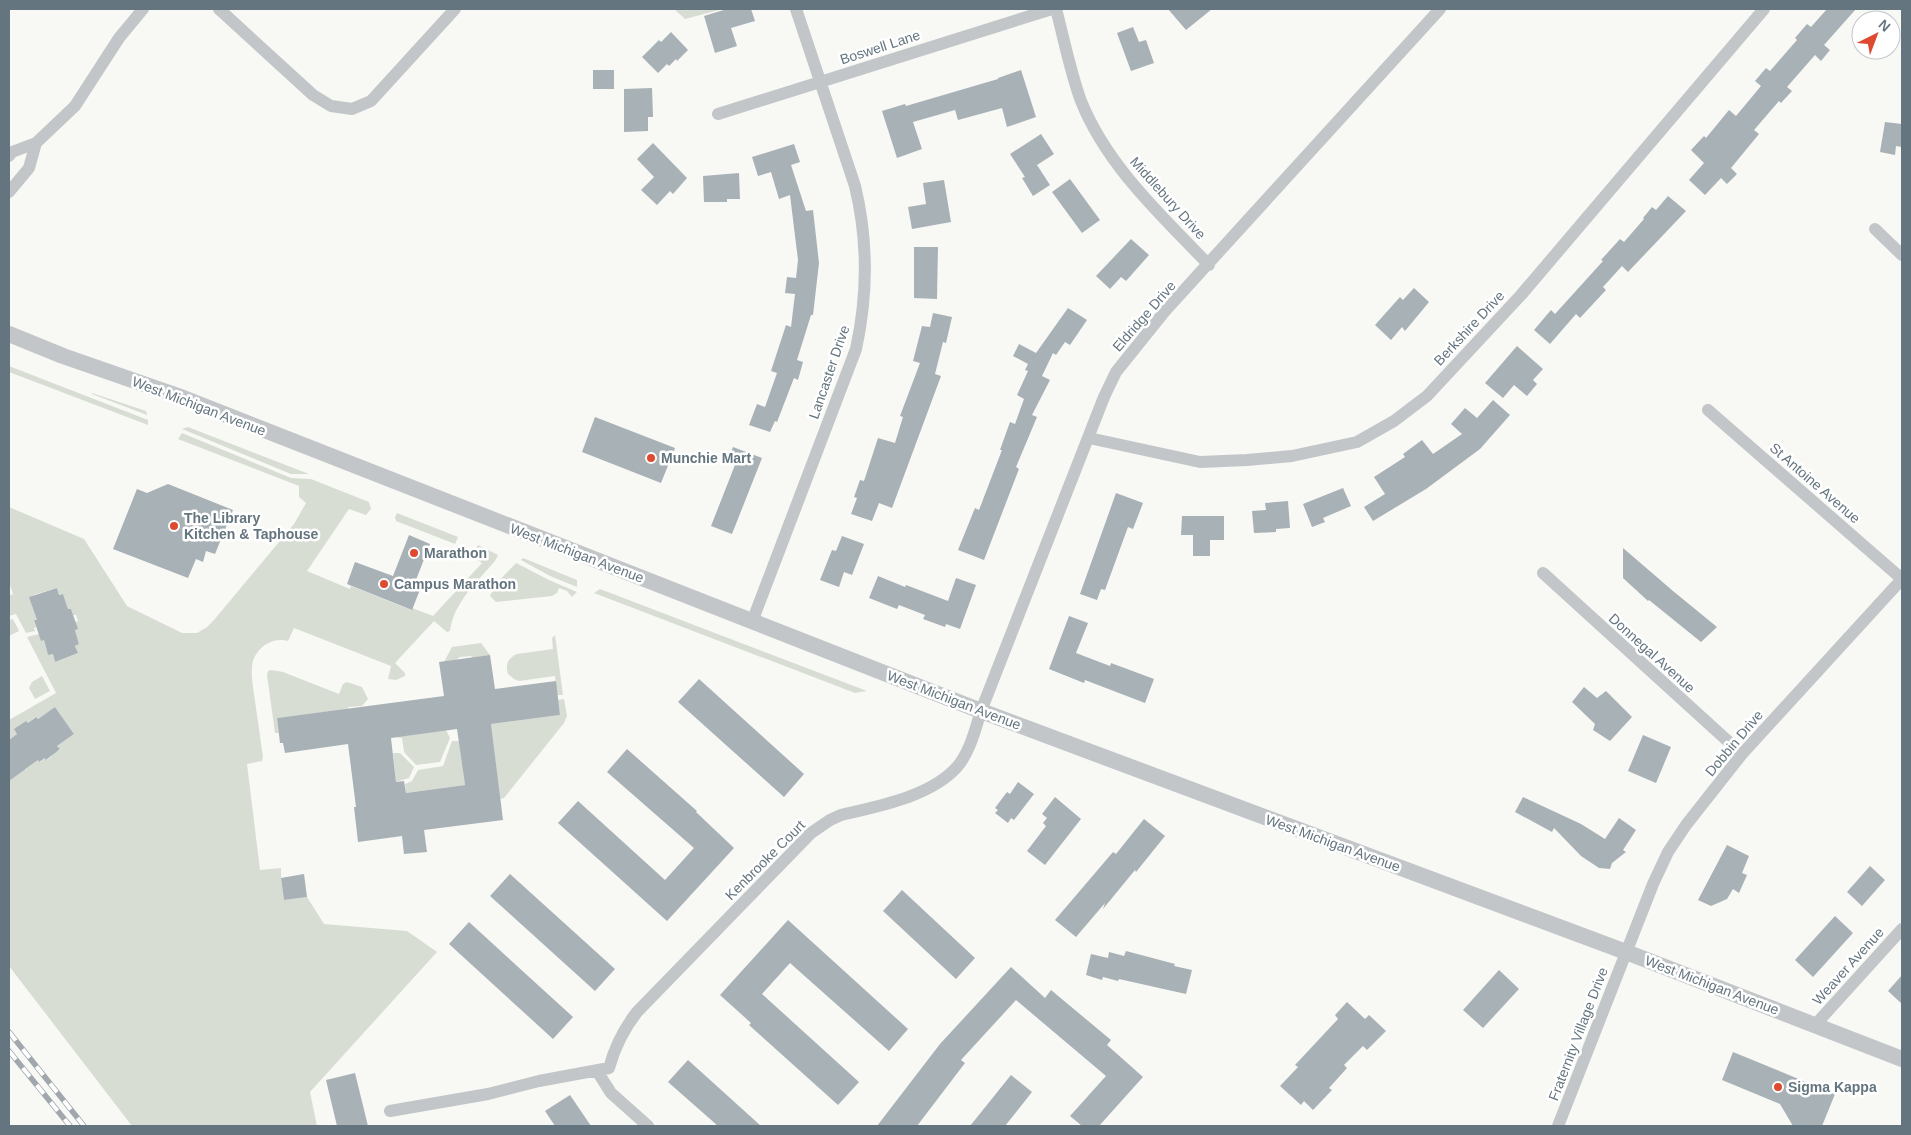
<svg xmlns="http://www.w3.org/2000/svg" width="1911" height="1135" font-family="Helvetica,sans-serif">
	<rect width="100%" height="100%" fill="#f8f8f5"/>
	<!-- green -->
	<path fill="#d8ddd4" d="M 674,9 L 723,9 L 685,19 Z
		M 9,366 L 148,420 L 148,425 L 9,372 Z
		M 92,393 L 146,411 L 147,415 L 92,394 Z
		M 188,427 L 309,474 L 291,474 L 182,429 Z
		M 182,433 L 291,478 L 311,479 L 369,502 L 371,509 L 366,515 L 349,509 L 307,571 L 350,589 L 351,586 L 411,610 L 412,608 L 433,616 L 482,563 L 476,559 L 473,555 L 478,545 L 498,555 L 495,561 C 477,582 454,602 450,631 L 447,632 L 434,621 L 395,663 L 405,673 L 405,676 L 396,680 L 388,679 L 391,666 L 294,628 L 288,641 C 272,636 253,649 252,667 C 251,676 253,686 254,694 C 257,715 260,736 263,757 L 262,761 L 247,764 L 260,870 L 281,868 L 281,878 L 284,900 L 307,897 L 324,924 L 407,931 L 437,952 L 310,1092 L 317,1126 L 132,1126 L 9,966 L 9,781 L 22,766 L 25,770 L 38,760 L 40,762 L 45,758 L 47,760 L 52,756 L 50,754 L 60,750 L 57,746 L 74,734 L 55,707 L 38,719 L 35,717 L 28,723 L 26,721 L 15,729 L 17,734 L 9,740 L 9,720 L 56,693 L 27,637 L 39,634 L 44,640 L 48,655 L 53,654 L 55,662 L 78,653 L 75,646 L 79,644 L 75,630 L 75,622 L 78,621 L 76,615 L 73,615 L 71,609 L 68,609 L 63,594 L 59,595 L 57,588 L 33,595 L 36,603 L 32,605 L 37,620 L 34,620 L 36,627 L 34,628 L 35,631 L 26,633 L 16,614 L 9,616 L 9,596 L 13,594 L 9,582 L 9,507 L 84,539 L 127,606 L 182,633 L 197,633 L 207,627 L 214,620 L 294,524 L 306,503 L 299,497 L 299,486 L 178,439 Z
		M 397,513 L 458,537 L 455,544 L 396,521 L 395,517 Z
		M 523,558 L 577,580 L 577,587 L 550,576 L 521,560 Z
		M 516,563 L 549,580 L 577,592 L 572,597 L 567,591 L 559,588 L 557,593 L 552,596 L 496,602 L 490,596 L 493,590 L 491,589 Z
		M 600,589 L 867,691 L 855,693 L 594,593 Z
		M 13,619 L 19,631 L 9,636 L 9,620 Z
		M 555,635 L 563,695 L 557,695 L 555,676 L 519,681 L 514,679 L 508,674 C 505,664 508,658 517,654 L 553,649 L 552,638 Z
		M 481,643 L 490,655 L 473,658 L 471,656 L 460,657 L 456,660 L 444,662 L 452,647 Z
		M 271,670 L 283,672 L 339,694 L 343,684 L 347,682 L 362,687 L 368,699 L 362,706 L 348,707 L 348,709 L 277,718 L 279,733 L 275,733 L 267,675 L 268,671 Z
		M 42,676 L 50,691 L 35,699 L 29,688 L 32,682 Z
		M 564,699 L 567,716 L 564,723 L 504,798 L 500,799 L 491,724 L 560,715 L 558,700 Z
		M 446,730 L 450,738 L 440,762 L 416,765 L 404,752 L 402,738 L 395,737 Z
		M 452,741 L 459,741 L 465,785 L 406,793 L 405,784 L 412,781 L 418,770 L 443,766 Z
		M 393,753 L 400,753 L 414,767 L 409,778 L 396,782 Z"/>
	<!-- building -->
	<path fill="#a8b1b6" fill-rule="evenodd" d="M 727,9 L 751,9 L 755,21 L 731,28 L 737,46 L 715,53 L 704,16 Z
		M 1168,9 L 1212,9 L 1186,30 Z
		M 1827,9 L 1856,9 L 1824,45 L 1830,50 L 1821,61 L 1815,55 L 1787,87 L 1792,91 L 1781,103 L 1779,101 L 1754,130 L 1759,134 L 1731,168 L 1737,174 L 1727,184 L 1721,178 L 1705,195 L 1689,180 L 1704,163 L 1691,150 L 1704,136 L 1706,138 L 1729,110 L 1736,116 L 1761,86 L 1755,81 L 1766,68 L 1770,71 L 1797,40 L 1795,38 L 1807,24 L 1811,27 Z
		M 1133,27 L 1139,42 L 1146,40 L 1154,63 L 1131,71 L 1117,33 Z
		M 671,32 L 688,50 L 677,61 L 676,59 L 669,66 L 667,64 L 658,73 L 642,57 L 659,40 L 661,42 Z
		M 593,70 L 614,70 L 614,89 L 593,89 Z
		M 1021,70 L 1036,117 L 1007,127 L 1002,108 L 958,120 L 955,110 L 913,122 L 922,149 L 897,158 L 882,111 L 905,104 L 906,106 L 998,79 L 998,78 Z
		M 652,88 L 653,117 L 648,117 L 648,131 L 624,132 L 624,89 Z
		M 1885,122 L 1902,124 L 1902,147 L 1896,146 L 1895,155 L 1880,152 Z
		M 1041,134 L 1054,154 L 1037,165 L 1050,185 L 1033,196 L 1022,178 L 1025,177 L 1010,154 Z
		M 653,143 L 687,178 L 673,194 L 670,191 L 657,205 L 641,190 L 654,177 L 637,159 Z
		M 794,144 L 800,162 L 791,165 L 806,211 L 813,210 L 819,263 L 813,315 L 811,315 L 797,360 L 803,362 L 798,380 L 794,378 L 777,422 L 775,421 L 770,432 L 749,425 L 757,404 L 765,407 L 777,373 L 771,371 L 786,325 L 791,327 L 795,294 L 785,293 L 787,277 L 796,278 L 798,260 L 790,195 L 779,199 L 771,172 L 758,176 L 752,157 Z
		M 739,173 L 740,199 L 727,199 L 727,202 L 704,202 L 703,176 Z
		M 1070,179 L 1100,220 L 1082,233 L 1052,192 Z
		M 944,180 L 951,222 L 912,229 L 908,207 L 926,204 L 923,183 Z
		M 1668,196 L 1686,211 L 1628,272 L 1622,266 L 1603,287 L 1606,290 L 1580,318 L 1576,314 L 1550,344 L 1534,330 L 1551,310 L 1555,314 L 1603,261 L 1601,260 L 1620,239 L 1624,242 L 1644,219 L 1643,218 L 1652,207 L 1656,210 Z
		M 1131,239 L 1149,255 L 1126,281 L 1121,277 L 1110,289 L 1096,276 Z
		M 914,247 L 938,247 L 937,299 L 914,298 Z
		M 1414,288 L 1429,302 L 1405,331 L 1402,327 L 1391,340 L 1375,325 L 1400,297 L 1403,300 Z
		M 1068,308 L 1087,320 L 1070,345 L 1065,342 L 1056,355 L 1053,353 L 1042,376 L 1050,380 L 1032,415 L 1037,417 L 1016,467 L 1019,469 L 984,560 L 958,550 L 975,508 L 979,510 L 1002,450 L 1000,450 L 1010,422 L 1015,424 L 1024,399 L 1017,395 L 1028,371 L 1025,370 L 1028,364 L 1013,356 L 1019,344 L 1036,353 Z
		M 933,313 L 952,317 L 946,343 L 943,342 L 935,374 L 941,376 L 892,508 L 879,503 L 872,521 L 851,514 L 857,498 L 854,497 L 860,480 L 864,481 L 878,438 L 895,443 L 903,417 L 900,416 L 920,363 L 913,361 L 922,326 L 930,327 Z
		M 1517,346 L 1543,369 L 1533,380 L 1537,384 L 1527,396 L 1514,385 L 1503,398 L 1485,383 Z
		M 1493,400 L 1510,415 L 1480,449 L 1426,489 L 1373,521 L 1364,507 L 1385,494 L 1374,477 L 1405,457 L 1403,454 L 1422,440 L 1433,454 L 1462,434 L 1451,424 L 1465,408 L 1477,418 Z
		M 595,417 L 675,448 L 661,483 L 582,452 Z
		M 733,447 L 762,458 L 732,534 L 711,526 L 735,465 L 727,462 Z
		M 168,484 L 233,510 L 215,554 L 206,551 L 203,562 L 196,559 L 188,578 L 113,549 L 137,489 L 147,493 Z
		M 1343,488 L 1351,506 L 1323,518 L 1325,522 L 1312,527 L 1303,504 Z
		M 1116,493 L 1143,503 L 1133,529 L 1128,527 L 1105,590 L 1101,589 L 1097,600 L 1080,594 Z
		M 1288,501 L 1290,528 L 1276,529 L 1276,532 L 1254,533 L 1252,511 L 1266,510 L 1265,503 Z
		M 1182,516 L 1224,516 L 1224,540 L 1210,540 L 1210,556 L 1193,556 L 1193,535 L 1181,535 Z
		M 409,535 L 430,544 L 414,585 L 421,587 L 412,610 L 347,584 L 355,562 L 393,576 Z
		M 842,536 L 864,544 L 852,575 L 844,572 L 839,587 L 820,580 L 832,550 L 836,551 Z
		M 1623,548 L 1673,591 L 1717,627 L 1701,642 L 1649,600 L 1648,601 L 1623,578 Z
		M 878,576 L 905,587 L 906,585 L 948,601 L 956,578 L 976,585 L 960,629 L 946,624 L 945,627 L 923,619 L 925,615 L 899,605 L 897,609 L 869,598 Z
		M 57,588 L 59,595 L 63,594 L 68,609 L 71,609 L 78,629 L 75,630 L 79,644 L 75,646 L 78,653 L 55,662 L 53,654 L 48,655 L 44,640 L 41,641 L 34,620 L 37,620 L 29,597 Z
		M 1069,616 L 1088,623 L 1076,653 L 1110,666 L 1111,663 L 1154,679 L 1145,703 L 1085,680 L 1084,683 L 1049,669 Z
		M 490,655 L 495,689 L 556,681 L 560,715 L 491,724 L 503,820 L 424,830 L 427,852 L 404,854 L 402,836 L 358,842 L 354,807 L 356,807 L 348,744 L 285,753 L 283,743 L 280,743 L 277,718 L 444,696 L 439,662 ZM 457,729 L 465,785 L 406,793 L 404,781 L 396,782 L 391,738 Z
		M 699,679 L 804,774 L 784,797 L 678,702 Z
		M 1584,687 L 1597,698 L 1606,691 L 1632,717 L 1610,741 L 1593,730 L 1595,724 L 1572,702 Z
		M 55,707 L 74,734 L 57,746 L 60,749 L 46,760 L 45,758 L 39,762 L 38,760 L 9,781 L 9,740 L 17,734 L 14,729 L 26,721 L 28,723 L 36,717 L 38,719 Z
		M 1643,735 L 1671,747 L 1656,783 L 1628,771 Z
		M 627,749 L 697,811 L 696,812 L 734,848 L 667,921 L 558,823 L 578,801 L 665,880 L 694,848 L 607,772 Z
		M 1018,782 L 1034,794 L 1014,820 L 1011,818 L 1008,823 L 995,813 L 998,810 L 995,808 L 1007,792 L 1010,794 Z
		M 1055,797 L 1081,819 L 1045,865 L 1027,851 L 1046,826 L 1043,823 L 1047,818 L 1042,814 Z
		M 1523,797 L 1581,824 L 1605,839 L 1619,818 L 1636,830 L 1623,850 L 1626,852 L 1612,863 L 1610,869 L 1599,868 L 1581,856 L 1554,828 L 1552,832 L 1515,812 Z
		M 1144,819 L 1165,836 L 1136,872 L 1135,870 L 1103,909 L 1105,903 L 1076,937 L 1055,920 L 1113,852 L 1116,854 Z
		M 1727,845 L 1749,856 L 1742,873 L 1747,875 L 1739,893 L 1733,889 L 1727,899 L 1711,906 L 1698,900 Z
		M 1870,866 L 1885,880 L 1862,906 L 1847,892 Z
		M 304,874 L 307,897 L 284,900 L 281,878 Z
		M 510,874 L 615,969 L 595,991 L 490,896 Z
		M 902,890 L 975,958 L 956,979 L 883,911 Z
		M 1835,916 L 1853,933 L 1813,977 L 1795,960 Z
		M 788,920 L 908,1029 L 889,1051 L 790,963 L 762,994 L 859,1082 L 838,1105 L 749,1025 L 751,1023 L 720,995 Z
		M 469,922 L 573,1017 L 553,1039 L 449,944 Z
		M 1126,951 L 1175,964 L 1174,966 L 1192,970 L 1186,994 L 1119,979 L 1118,981 L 1103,977 L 1102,980 L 1086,975 L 1091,954 L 1108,958 L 1109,952 L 1124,956 Z
		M 1011,967 L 1045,998 L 1051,990 L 1111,1040 L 1107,1045 L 1143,1077 L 1099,1126 L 1082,1126 L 1070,1116 L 1106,1076 L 1016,1000 L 961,1060 L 965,1063 L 917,1126 L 877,1126 L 940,1044 Z
		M 1499,970 L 1519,989 L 1483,1028 L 1463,1010 Z
		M 1902,975 L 1902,1004 L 1888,991 Z
		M 1347,1002 L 1365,1019 L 1369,1015 L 1386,1031 L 1367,1050 L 1363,1046 L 1344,1065 L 1347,1068 L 1329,1088 L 1332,1090 L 1313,1110 L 1304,1101 L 1301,1105 L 1280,1086 L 1298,1067 L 1295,1065 L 1338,1019 L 1335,1015 Z
		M 1733,1052 L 1835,1094 L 1822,1126 L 1793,1126 L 1780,1104 L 1722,1080 Z
		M 688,1060 L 761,1126 L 718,1126 L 668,1082 Z
		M 355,1073 L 368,1126 L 337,1126 L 326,1080 Z
		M 1011,1075 L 1032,1092 L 1005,1126 L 970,1126 Z
		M 570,1095 L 591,1126 L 555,1126 L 545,1111 Z"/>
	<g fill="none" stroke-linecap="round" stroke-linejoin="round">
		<!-- minor -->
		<path stroke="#c2c6c9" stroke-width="12" d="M 219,9 L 313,95 L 331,106 L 352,109 L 371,101 L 455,9
			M 1056,9 C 1064,39 1070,71 1081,101 C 1107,166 1161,215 1209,265
			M 718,114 L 1052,9
			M 9,156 L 12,152 L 36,143 L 75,106 L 119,38 L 143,9
			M 9,192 L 29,168 L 36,143
			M 1875,229 L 1902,255
			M 1708,410 L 1902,579
			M 1089,438 L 1200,462 L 1247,460 L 1292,456 L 1357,442 L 1394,421 L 1427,396 L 1521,295 L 1764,9
			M 1543,573 L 1742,754
			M 752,622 L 856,349 C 868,294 868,240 855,186 L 796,9
			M 1816,1024 L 1902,929
			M 597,1071 L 611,1093 L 648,1126
			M 390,1111 L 488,1094 L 539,1081 L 609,1068 C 615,1046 623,1030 637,1012 L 811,833 L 830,820 L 841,815 C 878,806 930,797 957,767 C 970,752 975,730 981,711 L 1104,397 L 1116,372 L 1165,311 L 1440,9
			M 1558,1126 L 1653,884 L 1668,852 L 1686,825 L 1742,754 L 1902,579"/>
		<!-- tertiary -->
		<path stroke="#c2c6c9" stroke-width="16" d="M 9,334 L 63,356 L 178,396 L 981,711 L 1626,952 L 1902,1059"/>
		<defs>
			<path id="rail" d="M 9,1032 L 84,1126
				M 9,1051 L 70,1126"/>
		</defs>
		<!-- rail casing -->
		<use href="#rail" stroke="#a1a8ad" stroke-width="5.5"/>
		<!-- rail -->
		<use href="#rail" stroke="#fff" stroke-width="4" stroke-dasharray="11" stroke-linecap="butt"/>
	</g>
	<!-- markers -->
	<g fill="#de4a2f" stroke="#fff" stroke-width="2">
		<circle cx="651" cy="458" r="5"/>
		<circle cx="174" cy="526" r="5"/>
		<circle cx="414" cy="553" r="5"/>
		<circle cx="384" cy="584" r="5"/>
		<circle cx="1778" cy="1087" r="5"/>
	</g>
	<g text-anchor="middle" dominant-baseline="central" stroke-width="5" stroke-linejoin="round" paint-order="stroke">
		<!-- street labels -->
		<g font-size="14" fill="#64757f" stroke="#fff">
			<text transform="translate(880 47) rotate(-18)">Boswell Lane</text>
			<text transform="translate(1168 198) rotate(48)">Middlebury Drive</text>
			<text transform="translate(1144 316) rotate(-49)">Eldridge Drive</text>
			<text transform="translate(1469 328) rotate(-47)">Berkshire Drive</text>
			<text transform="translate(829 372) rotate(-71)">Lancaster Drive</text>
			<text transform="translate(199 406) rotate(21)">West Michigan Avenue</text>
			<text transform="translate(1815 483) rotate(41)">St Antoine Avenue</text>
			<text transform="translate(577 553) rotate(21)">West Michigan Avenue</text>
			<text transform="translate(1652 653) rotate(42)">Donnegal Avenue</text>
			<text transform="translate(954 700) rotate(21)">West Michigan Avenue</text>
			<text transform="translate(1734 743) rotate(-50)">Dobbin Drive</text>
			<text transform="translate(1333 843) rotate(20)">West Michigan Avenue</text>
			<text transform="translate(765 860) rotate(-45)">Kenbrooke Court</text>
			<text transform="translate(1848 966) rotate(-48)">Weaver Avenue</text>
			<text transform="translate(1712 985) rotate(21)">West Michigan Avenue</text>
			<text transform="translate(1578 1034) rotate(-69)">Fraternity Village Drive</text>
		</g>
		<!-- poi labels -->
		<g font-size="14" font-weight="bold" fill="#64757f" stroke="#fff" text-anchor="start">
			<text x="661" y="458">Munchie Mart</text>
			<text x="184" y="518">The Library<tspan x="184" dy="16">Kitchen &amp; Taphouse</tspan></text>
			<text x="424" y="553">Marathon</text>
			<text x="394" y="584">Campus Marathon</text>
			<text x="1788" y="1087">Sigma Kappa</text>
		</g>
	</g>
	<!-- border -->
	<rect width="1911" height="1135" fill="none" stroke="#64757f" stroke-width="20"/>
	<!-- north arrow -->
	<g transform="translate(1876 35) rotate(42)"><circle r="24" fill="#ffffff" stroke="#c1c8cc"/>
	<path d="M0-4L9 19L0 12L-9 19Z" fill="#de4a2f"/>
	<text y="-8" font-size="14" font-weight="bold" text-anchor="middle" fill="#64757f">N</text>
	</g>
</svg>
